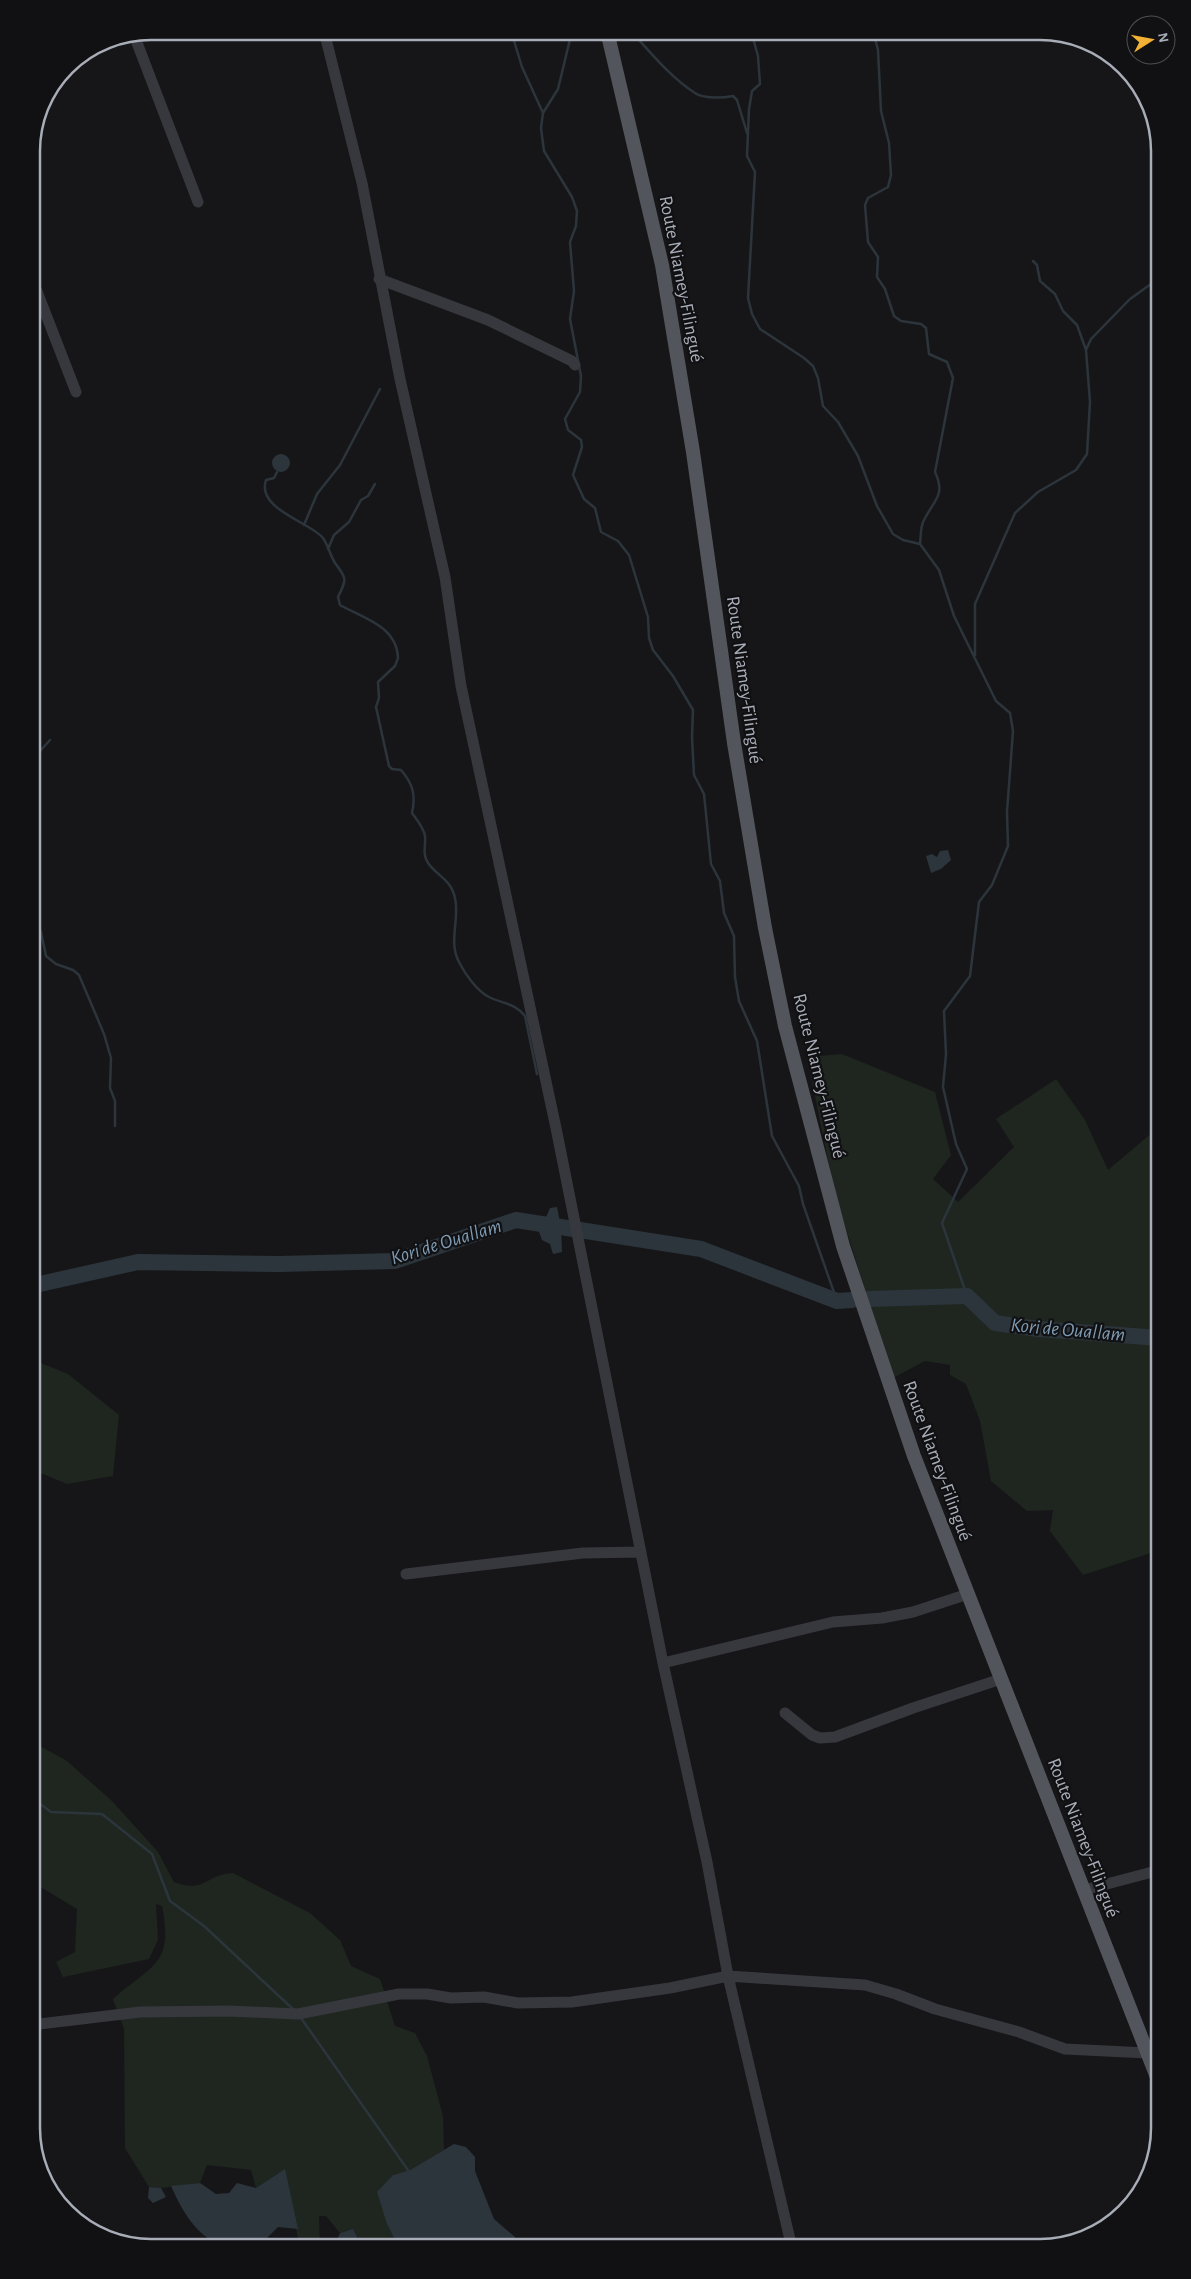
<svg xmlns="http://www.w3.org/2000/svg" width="1191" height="2279" font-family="'Alegreya Sans',sans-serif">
	<rect width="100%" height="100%" fill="#161618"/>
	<!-- green -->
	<path fill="#1e261f" d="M 842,1054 L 935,1092 L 951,1155 L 933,1179 L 958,1202 L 1014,1147 L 996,1119 L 1056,1079 L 1085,1120 L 1108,1170 L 1160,1126 L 1160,1550 L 1083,1575 L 1050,1531 L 1053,1510 L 1027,1511 L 991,1481 L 980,1421 L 966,1384 L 950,1375 L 950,1365 L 925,1361 L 893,1378 L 835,1194 L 807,1057 Z
		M 31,1359 L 68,1374 L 119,1415 L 113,1476 L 67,1484 L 31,1469 Z
		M 31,1741 L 67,1761 L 113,1802 L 158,1852 L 174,1882 C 205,1894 206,1874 233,1873 L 310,1913 L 340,1940 L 351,1966 L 380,1979 L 395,2026 L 415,2033 L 427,2056 L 443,2116 L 444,2150 L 410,2170 L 393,2175 L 387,2224 L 397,2244 L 381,2248 L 363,2248 L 353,2229 L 340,2233 L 326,2216 L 319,2216 L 320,2248 L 300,2248 L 284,2170 L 256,2188 L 251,2170 L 207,2165 L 200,2183 L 161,2188 L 149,2187 L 125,2148 L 124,2029 L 113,1999 C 152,1964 174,1966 162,1906 L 156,1904 L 158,1940 L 149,1959 L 63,1977 L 56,1962 L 75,1952 L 77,1909 L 39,1886 L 37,1842 L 31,1844 Z"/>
	<!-- water -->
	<path fill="#2c353c" d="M272 463a9 9 0 1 1 18 0a9 9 0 1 1-18 0Z
		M 948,850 L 951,860 L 941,869 L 931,873 L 926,856 L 932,854 L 937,857 L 940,851 Z
		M 557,1207 L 561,1227 L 562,1252 L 553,1254 L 550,1244 L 542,1240 L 538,1229 L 544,1222 L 550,1208 Z
		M 454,2144 L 466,2147 L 475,2157 L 475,2171 L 494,2219 L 515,2237 L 516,2248 L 399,2248 L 387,2224 L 377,2192 L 393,2175 L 410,2170 Z
		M 285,2169 L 298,2229 L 278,2227 L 260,2245 C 249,2245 230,2249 221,2245 C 195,2235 182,2210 171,2186 L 200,2183 L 216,2194 L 229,2193 L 237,2183 L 256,2188 Z
		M 149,2187 L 161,2188 L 166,2197 L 153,2203 L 148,2198 Z
		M 353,2229 L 363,2248 L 336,2248 L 335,2245 L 340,2233 Z"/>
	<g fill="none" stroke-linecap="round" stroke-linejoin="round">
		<!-- stream -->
		<path stroke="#2c353c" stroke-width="2.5" d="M 511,31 L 522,67 L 543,113
			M 572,31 L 558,89 L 543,113 L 541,128 L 544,151 L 572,197 L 577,211 L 576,226 L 570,242 L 574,291 L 570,319 L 581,376 L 580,392 L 565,419 L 568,430 L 581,440 L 582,447 L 573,475 L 584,499 L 595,508 L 601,532 L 618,541 L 629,555 L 648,617 L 649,638 L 653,650 L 673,676 L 693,710 L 692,737 L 694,775 L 704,794 L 711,864 L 720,881 L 724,913 L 734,936 L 735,977 L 739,1001 L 757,1041 L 772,1136 L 799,1186 L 803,1204 L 837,1301
			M 631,31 C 650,52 671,78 695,93 C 704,99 722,98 733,96 L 737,100 L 747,133
			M 751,31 L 758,56 L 760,84 L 752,91 L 749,109 L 747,156 L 755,172 L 748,298 L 752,314 L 760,329 L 804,358 L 813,366 L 818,378 L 823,406 L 838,422 L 858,456 L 877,506 L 893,534 L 903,540 L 920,544 L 939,570 L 954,616 L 996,701 L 1010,713 L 1013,731 L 1007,812 L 1008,846 L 992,885 L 979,902 L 970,976 L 944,1011 L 946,1054 L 943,1087 L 956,1144 L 967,1169 L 942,1223 L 967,1296
			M 873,31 L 878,50 L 881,111 L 889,143 L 891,175 L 888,187 L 868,198 L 865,205 L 868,242 L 878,257 L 877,277 L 885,289 L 894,316 L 901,321 L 921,324 L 926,328 L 929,354 L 947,362 L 953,378 L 935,472 C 946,495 934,500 924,520 C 920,527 921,537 920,544
			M 1033,261 L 1037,265 L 1040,281 L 1055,294 L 1063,311 L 1077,325 L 1086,350
			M 277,472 L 274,478 L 266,480 C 256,509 310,522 323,538 C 328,545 330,555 335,563 C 347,579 347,579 338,597 L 340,605 C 363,618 397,626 398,658 L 395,666 L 378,682 L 379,698 L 376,707 L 389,766 L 392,769 L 401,770 C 413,784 416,795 412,813 C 417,820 424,828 425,836 C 426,845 422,854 428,863 C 437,876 451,879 455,898 C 460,919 448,942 459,962 C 465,974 477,991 489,997 C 503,1004 515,1003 525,1016 L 537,1074
			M 304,525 L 317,494 L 340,465 L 380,389
			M 328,549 L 334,535 L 349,522 L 361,500 L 368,496 L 375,484
			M 975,655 L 975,604 L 1015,513 L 1038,492 L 1076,470 L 1087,454 L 1090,402 L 1086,350 L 1091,339 L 1130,299 L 1158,279 L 1160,275
			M 31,773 L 38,762 L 40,751 L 50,740
			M 31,894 L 36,891 L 37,886 L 31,878
			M 31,916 L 41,932 L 46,956 L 56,964 L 73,970 L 79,975 L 104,1034 L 111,1058 L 110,1088 L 115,1101 L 115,1126
			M 31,1797 L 51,1812 L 102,1814 L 152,1854 L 170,1901 L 204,1926 L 294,2010
			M 301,2018 L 410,2173"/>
		<!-- river -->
		<path stroke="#2c353c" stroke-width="16" d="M 31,1286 L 138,1262 L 279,1264 L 395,1261 L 516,1220 L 701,1249 L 837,1301 L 852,1300
			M 868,1299 L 967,1296 L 995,1323 L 1038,1329 L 1160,1338"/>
		<!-- minor -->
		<path stroke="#37383d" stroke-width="11" d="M 324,31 L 362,183 L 400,379 L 445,577 L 461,686 L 556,1128 L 663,1663 L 707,1862 L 728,1976 L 792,2248
			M 134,35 L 198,202
			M 31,276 L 76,392
			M 379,279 L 488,320 L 572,361 L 575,365
			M 406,1574 L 583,1553 L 641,1552
			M 663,1663 L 833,1622 L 882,1618 L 913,1612 L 968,1594
			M 785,1713 L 812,1735 L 820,1738 L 835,1737 L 913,1708 L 1001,1679
			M 1084,1890 L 1160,1870
			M 31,2025 L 140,2012 L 229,2011 L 298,2014 L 399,1994 L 427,1994 L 451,1998 L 484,1997 L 518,2003 L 572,2002 L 670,1988 L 728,1976 L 865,1985 L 896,1994 L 935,2009 L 1019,2032 L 1065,2049 L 1147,2053"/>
		<!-- major -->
		<path stroke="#53555c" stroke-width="14" d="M 607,31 L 662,265 L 693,452 L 734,743 L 765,928 L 785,1026 L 843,1246 L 914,1456 L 1160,2085"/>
	</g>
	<g text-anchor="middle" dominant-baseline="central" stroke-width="4.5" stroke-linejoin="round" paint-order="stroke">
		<!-- street labels -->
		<g font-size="19" fill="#a8adb8" stroke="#111113">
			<text transform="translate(681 279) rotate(79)">Route Niamey-Filingué</text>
			<text transform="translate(744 680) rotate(82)">Route Niamey-Filingué</text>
			<text transform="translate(819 1076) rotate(76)">Route Niamey-Filingué</text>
			<text transform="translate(937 1461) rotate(70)">Route Niamey-Filingué</text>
			<text transform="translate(1083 1838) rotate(69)">Route Niamey-Filingué</text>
		</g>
		<!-- water labels -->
		<g font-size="20" font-style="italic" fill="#7f9bb3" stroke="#111113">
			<text transform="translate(446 1242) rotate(-17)">Kori de Ouallam</text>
			<text transform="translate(1068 1330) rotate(5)">Kori de Ouallam</text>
		</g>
	</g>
	<!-- crop -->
	<path d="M0 0H1191V2279H0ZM151 40H1040A111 111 0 0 1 1151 151V2128A111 111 0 0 1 1040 2239H151A111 111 0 0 1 40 2128V151A111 111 0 0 1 151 40Z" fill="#111113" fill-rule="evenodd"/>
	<path fill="none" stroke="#a8adb8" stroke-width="2.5" d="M151 40H1040A111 111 0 0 1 1151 151V2128A111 111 0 0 1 1040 2239H151A111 111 0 0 1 40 2128V151A111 111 0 0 1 151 40Z"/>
	<!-- north arrow -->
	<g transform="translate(1151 40) rotate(79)"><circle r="24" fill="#111113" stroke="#4d4f55"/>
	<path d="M0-4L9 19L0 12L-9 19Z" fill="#f2b134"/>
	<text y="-8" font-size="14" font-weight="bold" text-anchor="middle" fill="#a8adb8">N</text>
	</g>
</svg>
